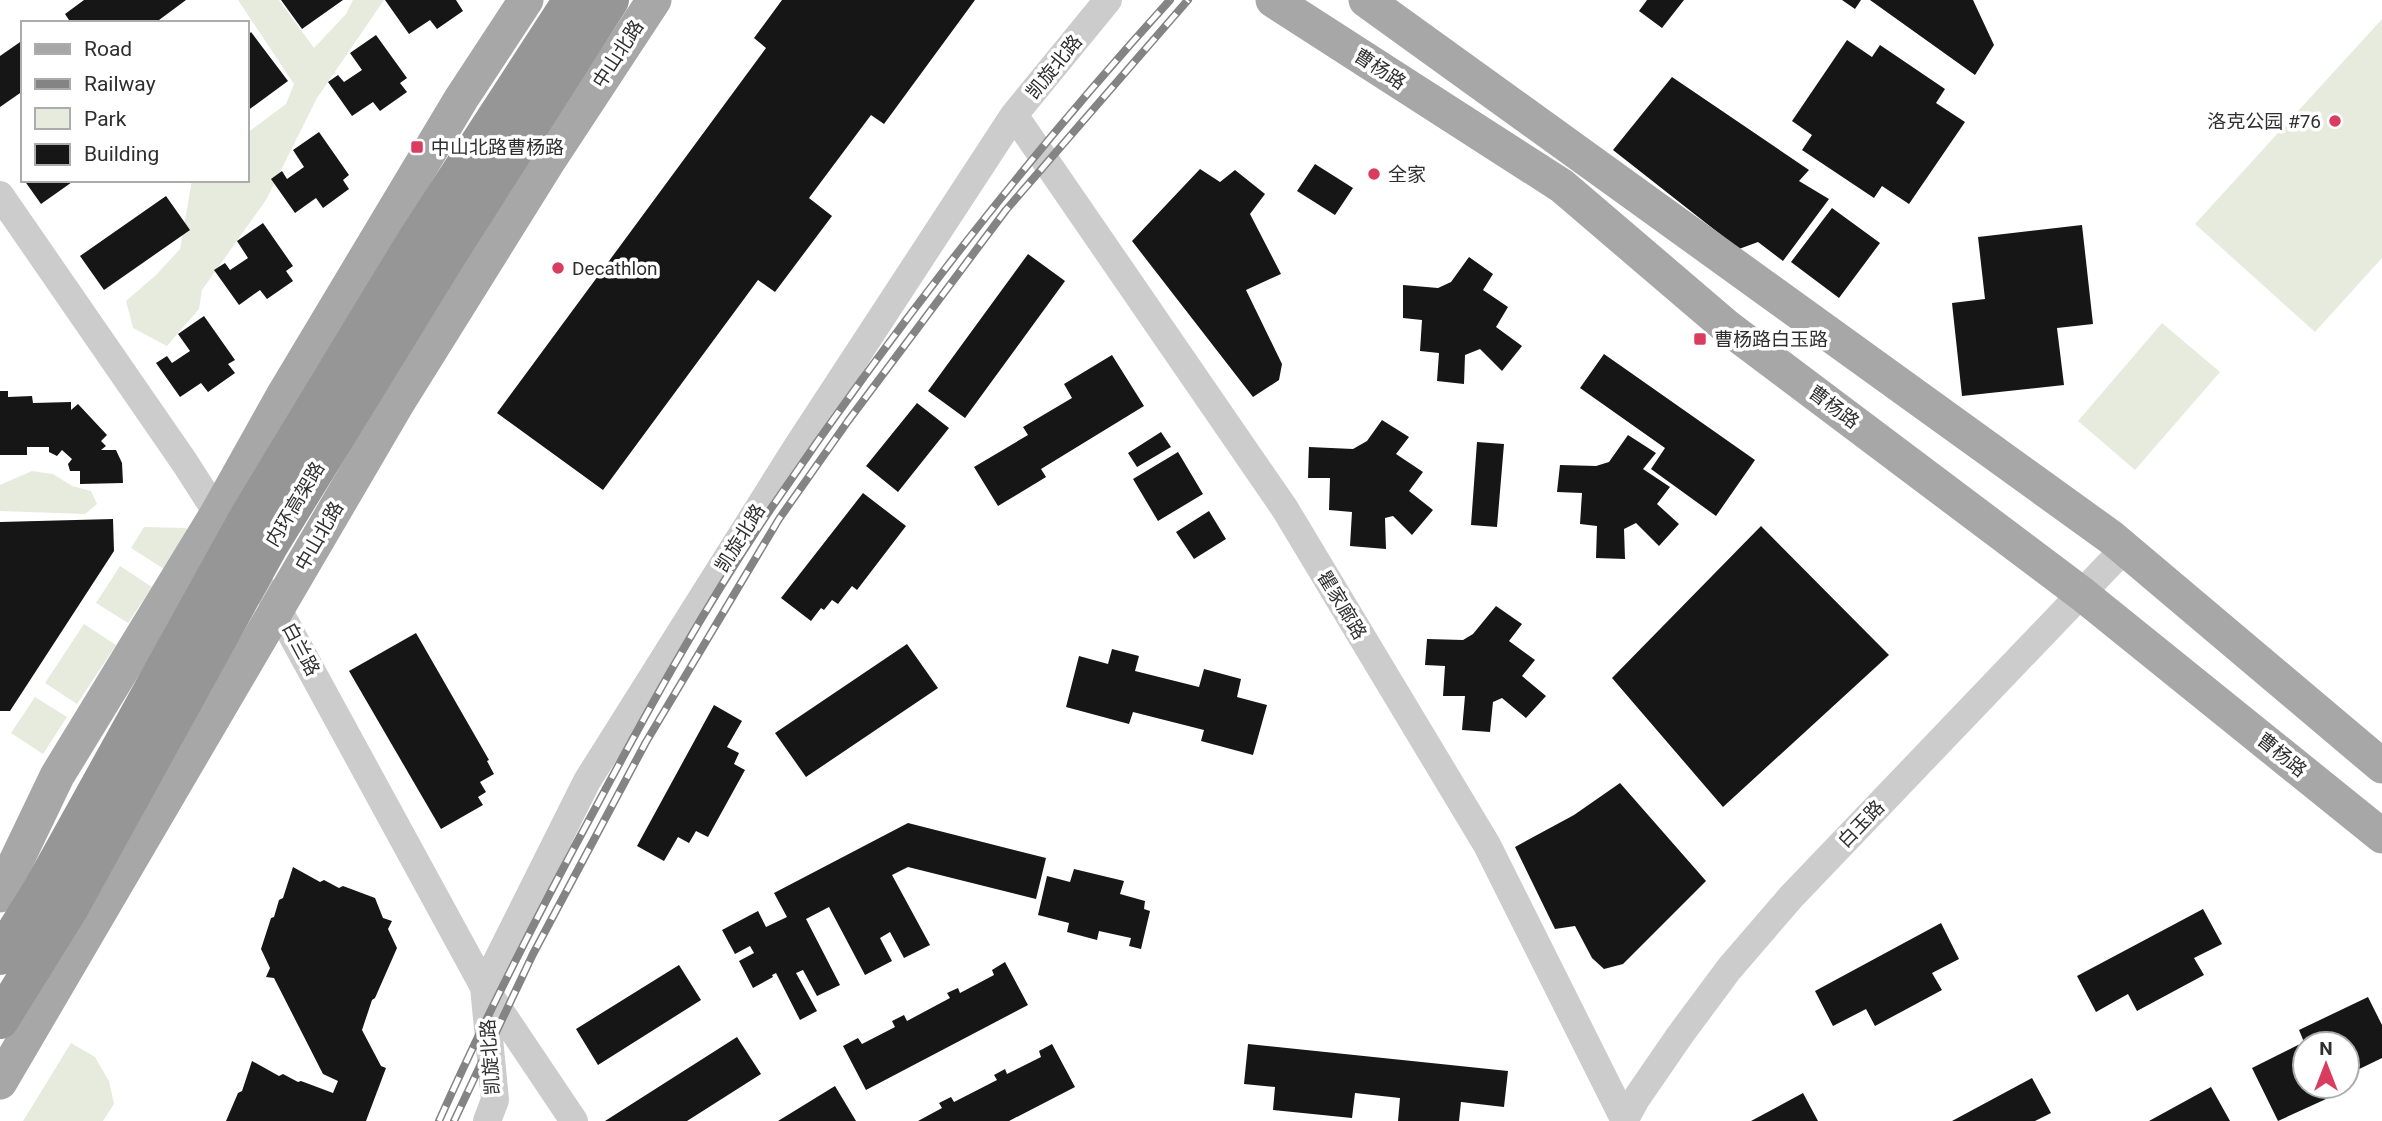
<svg xmlns="http://www.w3.org/2000/svg" width="2382" height="1121" font-family="Roboto,'Noto Sans SC',sans-serif">
	<rect width="100%" height="100%" fill="#fff"/>
	<!-- green -->
	<path fill="#e7ebdd" d="M 238,0 L 279,0 L 314,48 L 346,14 L 353,0 L 384,0 L 317,98 L 266,200 L 202,290 L 199,309 L 167,346 L 133,328 L 126,301 L 156,275 L 180,249 L 192,180 L 247,180 L 247,133 L 286,104 L 294,84 Z
		M 2382,19 L 2382,258 L 2315,332 L 2195,224 Z
		M 2162,323 L 2220,372 L 2135,470 L 2078,421 Z
		M 32,471 L 53,474 L 72,486 L 91,491 L 97,504 L 85,514 L 0,511 L 0,485 Z
		M 144,527 L 186,528 L 188,531 L 164,569 L 131,548 Z
		M 120,566 L 152,587 L 128,623 L 96,603 Z
		M 84,624 L 116,645 L 77,704 L 45,683 Z
		M 35,697 L 67,717 L 43,754 L 11,733 Z
		M 71,1043 L 95,1057 L 109,1081 L 114,1104 L 103,1121 L 23,1121 Z"/>
	<!-- building -->
	<path fill="#161616" d="M 84,0 L 186,0 L 155,23 L 71,23 L 65,14 Z
		M 281,0 L 343,0 L 302,29 Z
		M 385,0 L 456,0 L 463,11 L 437,29 L 430,20 L 409,34 Z
		M 782,0 L 975,0 L 884,124 L 871,115 L 809,198 L 832,216 L 775,292 L 758,280 L 603,490 L 497,413 L 766,48 L 754,38 Z
		M 1647,0 L 1684,0 L 1662,28 L 1639,11 Z
		M 1842,0 L 1861,0 L 1855,9 Z
		M 1870,0 L 1973,0 L 1994,45 L 1975,75 Z
		M 251,32 L 288,81 L 247,111 L 247,36 Z
		M 376,35 L 407,78 L 400,83 L 407,92 L 380,111 L 373,102 L 352,116 L 328,82 L 338,75 L 344,82 L 362,70 L 350,53 Z
		M 23,40 L 23,91 L 0,107 L 0,56 Z
		M 1847,40 L 1872,57 L 1880,45 L 1945,89 L 1936,103 L 1965,122 L 1909,204 L 1882,186 L 1874,198 L 1802,150 L 1812,135 L 1792,121 Z
		M 1672,77 L 1809,170 L 1799,181 L 1829,199 L 1783,261 L 1758,242 L 1739,249 L 1613,150 Z
		M 319,132 L 349,175 L 343,180 L 349,189 L 323,208 L 316,198 L 295,213 L 271,179 L 282,171 L 287,179 L 304,167 L 293,150 Z
		M 1315,164 L 1353,188 L 1335,215 L 1297,191 Z
		M 1200,169 L 1220,182 L 1235,170 L 1265,194 L 1250,214 L 1281,274 L 1246,290 L 1282,364 L 1279,380 L 1253,397 L 1132,241 Z
		M 24,180 L 75,180 L 41,204 Z
		M 166,196 L 190,230 L 104,290 L 80,256 Z
		M 1832,208 L 1880,243 L 1839,298 L 1791,262 Z
		M 263,223 L 293,266 L 286,271 L 293,281 L 267,299 L 260,290 L 239,305 L 214,270 L 225,263 L 230,270 L 248,258 L 237,241 Z
		M 2082,225 L 2093,324 L 2057,328 L 2064,385 L 1962,396 L 1952,303 L 1985,299 L 1978,237 Z
		M 1028,254 L 1065,281 L 965,418 L 928,391 Z
		M 1469,257 L 1493,274 L 1483,290 L 1508,307 L 1496,327 L 1522,346 L 1502,371 L 1480,349 L 1465,355 L 1464,384 L 1437,381 L 1439,353 L 1420,351 L 1422,320 L 1403,318 L 1403,285 L 1438,288 L 1451,282 Z
		M 204,316 L 235,360 L 228,364 L 235,373 L 208,392 L 201,383 L 180,397 L 156,363 L 167,356 L 172,363 L 190,351 L 178,334 Z
		M 1604,354 L 1755,460 L 1716,516 L 1651,469 L 1665,448 L 1580,388 Z
		M 1112,355 L 1144,406 L 1041,469 L 1046,477 L 998,506 L 974,467 L 1028,435 L 1023,427 L 1072,398 L 1064,384 Z
		M 0,391 L 8,391 L 8,397 L 32,396 L 33,403 L 71,402 L 71,410 L 78,404 L 107,435 L 101,441 L 106,446 L 101,450 L 116,450 L 122,463 L 123,483 L 80,484 L 80,471 L 70,471 L 68,464 L 72,459 L 62,450 L 57,456 L 49,452 L 49,447 L 27,447 L 27,455 L 0,455 Z
		M 917,403 L 949,428 L 898,492 L 866,466 Z
		M 1382,420 L 1409,437 L 1396,454 L 1423,472 L 1409,491 L 1433,510 L 1412,535 L 1393,516 L 1385,518 L 1386,549 L 1350,546 L 1352,512 L 1329,510 L 1330,478 L 1308,478 L 1309,447 L 1353,449 L 1367,441 Z
		M 1161,432 L 1171,447 L 1137,467 L 1128,453 Z
		M 1628,435 L 1656,453 L 1643,469 L 1670,487 L 1657,504 L 1679,524 L 1659,546 L 1636,523 L 1624,529 L 1625,559 L 1596,558 L 1597,526 L 1580,524 L 1582,493 L 1557,492 L 1560,465 L 1596,466 L 1609,462 Z
		M 1477,442 L 1504,444 L 1497,527 L 1471,525 Z
		M 1178,452 L 1203,494 L 1158,521 L 1133,479 Z
		M 863,493 L 906,526 L 857,590 L 852,586 L 838,604 L 832,600 L 824,610 L 821,608 L 811,621 L 781,598 Z
		M 1209,511 L 1226,539 L 1194,559 L 1176,532 Z
		M 113,519 L 114,551 L 10,711 L 0,711 L 0,522 Z
		M 1761,526 L 1889,655 L 1723,807 L 1612,678 Z
		M 1496,606 L 1522,624 L 1509,641 L 1535,660 L 1522,676 L 1546,696 L 1526,718 L 1502,698 L 1493,702 L 1490,732 L 1462,730 L 1465,696 L 1443,696 L 1445,666 L 1425,665 L 1427,639 L 1463,640 L 1473,634 Z
		M 416,633 L 489,760 L 487,761 L 494,774 L 480,782 L 486,792 L 478,797 L 483,805 L 441,829 L 349,671 Z
		M 907,644 L 938,688 L 806,777 L 775,733 Z
		M 1112,649 L 1139,656 L 1135,671 L 1199,687 L 1204,669 L 1241,679 L 1237,697 L 1267,705 L 1253,755 L 1201,741 L 1204,730 L 1133,712 L 1129,724 L 1066,707 L 1079,656 L 1108,664 Z
		M 714,705 L 742,721 L 727,747 L 739,753 L 734,764 L 745,770 L 708,837 L 696,831 L 689,843 L 678,837 L 664,861 L 637,846 Z
		M 1620,783 L 1706,881 L 1623,964 L 1604,969 L 1592,958 L 1575,926 L 1555,929 L 1515,847 L 1574,815 Z
		M 908,823 L 1046,858 L 1036,899 L 908,867 L 892,875 L 930,945 L 904,958 L 890,932 L 880,938 L 892,961 L 865,975 L 829,907 L 806,919 L 840,985 L 817,996 L 803,970 L 796,973 L 817,1011 L 800,1020 L 776,973 L 772,975 L 773,977 L 753,988 L 739,961 L 754,953 L 750,946 L 735,954 L 722,930 L 758,911 L 766,927 L 787,917 L 774,893 Z
		M 293,867 L 320,882 L 324,880 L 339,888 L 343,886 L 375,898 L 383,918 L 392,921 L 388,929 L 397,948 L 375,998 L 372,1000 L 362,1030 L 381,1066 L 386,1068 L 366,1121 L 226,1121 L 238,1093 L 242,1091 L 252,1061 L 279,1076 L 283,1074 L 298,1082 L 301,1081 L 333,1093 L 338,1081 L 323,1074 L 274,978 L 266,977 L 270,968 L 261,949 L 271,918 L 274,917 L 279,900 L 283,898 Z
		M 1074,869 L 1124,881 L 1120,894 L 1145,901 L 1144,909 L 1150,911 L 1141,949 L 1129,946 L 1131,938 L 1099,931 L 1097,940 L 1067,932 L 1069,923 L 1038,915 L 1047,876 L 1070,882 Z
		M 2203,909 L 2222,944 L 2194,958 L 2204,975 L 2137,1011 L 2128,994 L 2096,1012 L 2077,976 Z
		M 1941,923 L 1959,959 L 1932,973 L 1942,990 L 1875,1026 L 1866,1009 L 1833,1026 L 1815,991 Z
		M 1005,962 L 1028,1005 L 866,1090 L 843,1046 L 858,1038 L 862,1044 L 895,1027 L 892,1021 L 904,1015 L 907,1021 L 950,998 L 947,993 L 958,988 L 960,993 L 994,975 L 992,970 Z
		M 679,965 L 701,1000 L 598,1065 L 576,1029 Z
		M 2368,997 L 2382,1025 L 2382,1058 L 2347,1075 L 2347,1044 L 2305,1044 L 2305,1086 L 2346,1086 L 2348,1089 L 2278,1121 L 2252,1068 L 2304,1042 L 2299,1030 Z
		M 737,1037 L 761,1074 L 687,1121 L 605,1121 Z
		M 1052,1044 L 1075,1087 L 1009,1121 L 918,1121 L 942,1108 L 939,1103 L 951,1097 L 954,1102 L 997,1080 L 994,1075 L 1005,1069 L 1007,1074 L 1041,1057 L 1039,1051 Z
		M 1248,1044 L 1508,1071 L 1504,1107 L 1461,1102 L 1459,1121 L 1398,1121 L 1400,1098 L 1355,1093 L 1352,1118 L 1273,1110 L 1275,1087 L 1244,1084 Z
		M 2032,1078 L 2051,1113 L 2035,1121 L 1952,1121 Z
		M 835,1086 L 856,1121 L 778,1121 Z
		M 2211,1087 L 2230,1121 L 2149,1121 Z
		M 1803,1093 L 1818,1121 L 1751,1121 Z"/>
	<g fill="none" stroke-linecap="round" stroke-linejoin="round">
		<!-- minor -->
		<path stroke="#ccc" stroke-width="28" d="M 1014,115 L 1285,509 L 1487,845 L 1625,1121
			M 0,195 L 185,463 L 226,527
			M 269,593 L 484,987 L 574,1121
			M 487,1121 L 495,1100 L 484,987 L 587,781 L 797,447 L 1014,115 L 1108,0
			M 1624,1121 L 1636,1099 L 1680,1035 L 1729,969 L 1791,897 L 2124,549"/>
		<!-- major -->
		<path stroke="#a7a7a7" stroke-width="35" d="M 1273,0 L 1562,186 L 1727,327 L 2082,594 L 2382,836
			M 1366,0 L 2112,538 L 2382,766
			M 0,895 L 57,776 L 217,514 L 283,396 L 461,99 L 526,0
			M 0,1082 L 398,402 L 547,163 L 654,0"/>
		<defs>
			<path id="rail" d="M 439,1121 C 487,1014 540,910 596,807 C 650,706 706,605 770,510 C 892,331 1025,160 1170,0
				M 454,1121 L 533,954 L 646,742 L 779,519 L 848,421 L 1006,210 L 1188,0"/>
		</defs>
		<!-- rail casing -->
		<use href="#rail" stroke="#848484" stroke-width="8"/>
		<!-- rail -->
		<use href="#rail" stroke="#fff" stroke-width="5" stroke-dasharray="16" stroke-linecap="butt"/>
		<!-- highway-bridge -->
		<path stroke="#969696" stroke-width="38" d="M 0,956 L 41,891 L 250,514 L 413,245 L 572,0
			M 0,1020 L 69,909 L 269,546 L 447,256 L 610,0"/>
	</g>
	<!-- markers -->
	<g fill="#da3c60" stroke="#fff" stroke-width="2.5">
		<circle cx="2335" cy="121" r="7"/>
		<rect x="410" y="140" width="14" height="14" rx="3.5"/>
		<circle cx="1374" cy="174" r="7"/>
		<circle cx="558" cy="268" r="7"/>
		<rect x="1693" y="332" width="14" height="14" rx="3.5"/>
	</g>
	<g text-anchor="middle" dominant-baseline="central" stroke-width="7" stroke-linejoin="round" paint-order="stroke">
		<!-- street labels -->
		<g font-size="19" fill="#2f2f2f" stroke="#fff">
			<text transform="translate(618 54) rotate(-57)">中山北路</text>
			<text transform="translate(1054 67) rotate(-51)">凯旋北路</text>
			<text transform="translate(1380 69) rotate(33)">曹杨路</text>
			<text transform="translate(1834 407) rotate(37)">曹杨路</text>
			<text transform="translate(295 504) rotate(-59)">内环高架路</text>
			<text transform="translate(319 536) rotate(-60)">中山北路</text>
			<text transform="translate(740 538) rotate(-58)">凯旋北路</text>
			<text transform="translate(1342 605) rotate(59)">瞿家廊路</text>
			<text transform="translate(301 649) rotate(62)">白兰路</text>
			<text transform="translate(2282 755) rotate(39)">曹杨路</text>
			<text transform="translate(1861 824) rotate(-46)">白玉路</text>
			<text transform="translate(490 1057) rotate(-94)">凯旋北路</text>
		</g>
		<!-- poi labels -->
		<g font-size="19" fill="#2f2f2f" stroke="#fff" text-anchor="start">
			<text x="2321" y="121" text-anchor="end">洛克公园 #76</text>
			<text x="431" y="147">中山北路曹杨路</text>
			<text x="1388" y="174">全家</text>
			<text x="572" y="268">Decathlon</text>
			<text x="1714" y="339">曹杨路白玉路</text>
		</g>
	</g>
	<!-- legend -->
	<rect x="21" y="21" width="228" height="161" fill="#ffffff" stroke="#acacac" stroke-width="2"/>
	<rect x="35" y="44" width="35" height="10" fill="#a7a7a7" stroke="#acacac" stroke-width="2"/>
	<text x="84" y="56" font-size="21" fill="#2f2f2f">Road</text>
	<rect x="35" y="79" width="35" height="10" fill="#848484" stroke="#acacac" stroke-width="2"/>
	<text x="84" y="91" font-size="21" fill="#2f2f2f">Railway</text>
	<rect x="35" y="108" width="35" height="21" fill="#e7ebdd" stroke="#acacac" stroke-width="2"/>
	<text x="84" y="126" font-size="21" fill="#2f2f2f">Park</text>
	<rect x="35" y="144" width="35" height="21" fill="#161616" stroke="#acacac" stroke-width="2"/>
	<text x="84" y="161" font-size="21" fill="#2f2f2f">Building</text>
	<!-- north arrow -->
	<g transform="translate(2326 1065)"><circle r="33" fill="#ffffff" stroke="#acacac" stroke-width="2"/>
	<path d="M0-5L12 26L0 18L-12 26Z" fill="#da3c60"/>
	<text y="-10" font-size="19" font-weight="bold" text-anchor="middle" fill="#2f2f2f">N</text>
	</g>
</svg>
